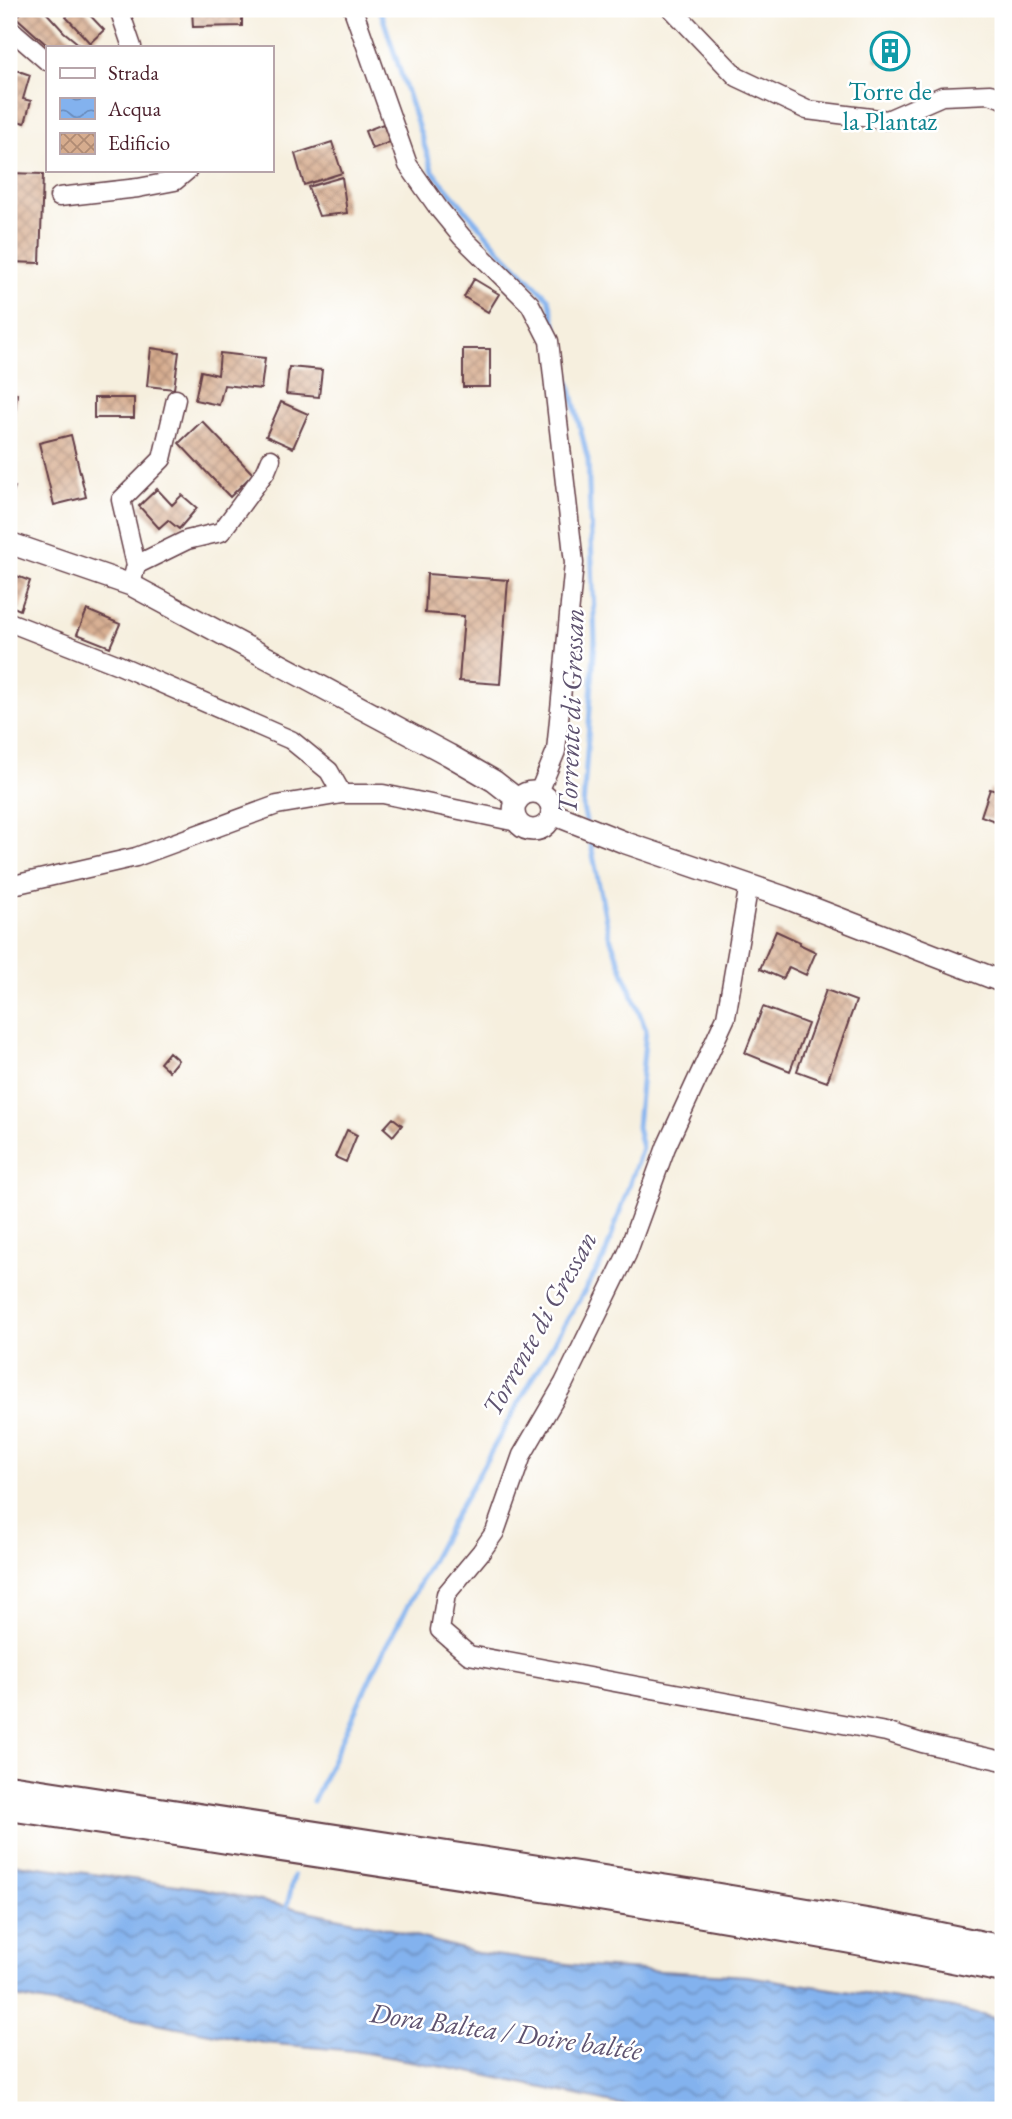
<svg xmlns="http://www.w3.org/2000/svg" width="1012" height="2119" font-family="'EB Garamond',serif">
	<defs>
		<pattern id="water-waves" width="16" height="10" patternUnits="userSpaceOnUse" patternTransform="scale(1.75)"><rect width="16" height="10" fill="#83b2ee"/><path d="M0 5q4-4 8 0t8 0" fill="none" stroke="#6d90c1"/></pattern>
		<pattern id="building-cross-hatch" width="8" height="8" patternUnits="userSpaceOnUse" patternTransform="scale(1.75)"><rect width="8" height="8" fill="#d6ac8e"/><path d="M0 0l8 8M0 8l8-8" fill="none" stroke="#b08b74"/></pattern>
	</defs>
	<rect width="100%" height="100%" fill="#fff"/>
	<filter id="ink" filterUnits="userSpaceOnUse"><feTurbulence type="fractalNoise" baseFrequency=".0143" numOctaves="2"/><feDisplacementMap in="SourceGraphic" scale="14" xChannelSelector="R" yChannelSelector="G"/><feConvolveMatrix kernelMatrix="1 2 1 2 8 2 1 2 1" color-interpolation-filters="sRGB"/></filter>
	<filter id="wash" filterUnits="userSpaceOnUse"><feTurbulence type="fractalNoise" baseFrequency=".00686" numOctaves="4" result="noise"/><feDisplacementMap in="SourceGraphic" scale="28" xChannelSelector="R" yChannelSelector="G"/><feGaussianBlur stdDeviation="1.57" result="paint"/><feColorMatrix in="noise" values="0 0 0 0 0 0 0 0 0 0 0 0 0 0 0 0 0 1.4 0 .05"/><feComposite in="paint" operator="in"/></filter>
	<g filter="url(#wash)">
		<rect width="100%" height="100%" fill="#f6efde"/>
		<!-- water -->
		<path fill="url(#water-waves)" stroke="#66688c" stroke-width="2" d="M 9,1863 L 200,1888 L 383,1927 L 477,1953 L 593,1967 L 748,1976 L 949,2007 L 1003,2020 L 1003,2110 L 657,2110 L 613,2103 L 470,2072 L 355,2051 L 264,2043 L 9,1996 Z"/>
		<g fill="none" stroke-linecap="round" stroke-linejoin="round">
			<!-- stream -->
			<path stroke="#83b2ee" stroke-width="5" d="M 380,9 L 433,172 L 499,249 L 549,299 L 588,460 L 595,639 L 583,808 L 586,821
				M 313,1802 L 374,1670 L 456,1514 L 527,1388 L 604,1258 L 642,1148 L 637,1127 L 646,1030 L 609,935 L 589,835
				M 286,1911 L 294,1876"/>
		</g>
		<g id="blocks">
			<!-- building -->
			<path fill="url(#building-cross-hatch)" d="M 26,9 L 43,9 L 64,32 L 80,45 L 78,47 L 49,47 L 16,17 Z
				M 74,9 L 84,9 L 104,30 L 90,43 L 66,17 Z
				M 192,9 L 242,9 L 242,26 L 193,27 Z
				M 883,36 L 904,43 L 896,67 L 875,60 Z
				M 13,69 L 30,75 L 23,99 L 31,101 L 25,123 L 9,119 L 9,83 Z
				M 383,124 L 390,142 L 372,149 L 365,131 Z
				M 332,142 L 342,173 L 304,185 L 295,154 Z
				M 9,173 L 43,174 L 40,263 L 9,262 Z
				M 342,177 L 347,213 L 319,216 L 308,187 Z
				M 474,279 L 499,294 L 488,312 L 464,297 Z
				M 151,348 L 179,352 L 174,389 L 147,386 Z
				M 463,349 L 490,349 L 490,387 L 463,387 Z
				M 220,353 L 265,358 L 261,389 L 224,385 L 219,405 L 195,400 L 201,371 L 218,375 Z
				M 289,367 L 322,370 L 319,397 L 286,394 Z
				M 9,393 L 17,394 L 12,440 L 9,440 Z
				M 94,398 L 134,398 L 134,418 L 94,418 Z
				M 281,402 L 308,414 L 293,448 L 266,436 Z
				M 202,421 L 253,474 L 230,497 L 179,443 Z
				M 71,435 L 86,497 L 54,505 L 39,443 Z
				M 9,485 L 15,487 L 9,503 Z
				M 157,489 L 172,505 L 182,495 L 197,508 L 179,529 L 168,520 L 159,528 L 139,506 Z
				M 9,573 L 30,581 L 20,610 L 9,605 Z
				M 427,574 L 508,580 L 500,684 L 459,681 L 464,616 L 425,613 Z
				M 87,610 L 120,624 L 110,647 L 77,634 Z
				M 990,789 L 1003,793 L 1003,824 L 981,816 Z
				M 776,931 L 800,942 L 799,944 L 816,952 L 806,975 L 789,967 L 783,979 L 760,969 Z
				M 826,990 L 856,1001 L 827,1082 L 797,1071 Z
				M 763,1007 L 808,1024 L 790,1071 L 745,1053 Z
				M 169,1052 L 178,1060 L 169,1071 L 160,1063 Z
				M 393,1118 L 402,1125 L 393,1136 L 384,1128 Z
				M 347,1130 L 357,1135 L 346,1162 L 335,1157 Z"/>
		</g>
	</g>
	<g filter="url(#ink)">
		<use href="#blocks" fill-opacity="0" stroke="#643e46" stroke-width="2"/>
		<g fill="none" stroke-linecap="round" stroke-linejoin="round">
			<defs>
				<path id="minor" d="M 119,9 L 132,47
					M 353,9 L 408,165 L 439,209 L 462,237 L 530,304 L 549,341 L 574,563 L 556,751 L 539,792
					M 672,9 L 737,77 L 807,110 L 887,120 L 942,96 L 990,94 L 1003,99
					M 9,28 L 47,61
					M 59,197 L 138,188 L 175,181 L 188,170
					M 136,565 L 121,500 L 162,459 L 176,399
					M 131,585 L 136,565 L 187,540 L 221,532 L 266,471 L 271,459
					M 9,622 L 119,665 L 291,740 L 329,771 L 342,794
					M 749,884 L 726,1017 L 666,1147 L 627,1254 L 564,1383 L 522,1455 L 495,1532 L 481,1552 L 446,1594 L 440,1630 L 469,1655 L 886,1732 L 922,1743 L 1003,1761
					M 9,886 L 136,857 L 277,805 L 342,794 L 383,794 L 517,822"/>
				<path id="major" d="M 9,543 L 131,585 L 449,755 L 494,781 L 517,799
					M514 811a19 19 0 1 1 38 0a19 19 0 1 1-38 0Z
					M 553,814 L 626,843 L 784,897 L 1003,982"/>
				<path id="highway" d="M 9,1787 L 695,1892 L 896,1926 L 1003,1948
					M 9,1808 C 341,1859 674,1904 1003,1970"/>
			</defs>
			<!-- minor casing -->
			<use href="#minor" stroke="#643e46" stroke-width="21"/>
			<!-- major casing -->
			<use href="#major" stroke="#643e46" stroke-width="24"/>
			<!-- highway casing -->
			<use href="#highway" stroke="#643e46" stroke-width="28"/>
			<!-- minor -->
			<use href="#minor" stroke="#fff" stroke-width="18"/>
			<!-- major -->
			<use href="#major" stroke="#fff" stroke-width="21"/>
			<!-- highway -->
			<use href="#highway" stroke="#fff" stroke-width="24"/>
		</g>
	</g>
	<!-- icons -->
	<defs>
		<symbol id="building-ring" viewBox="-11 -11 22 22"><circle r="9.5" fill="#fff" stroke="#0f9aa8" stroke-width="1.5"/><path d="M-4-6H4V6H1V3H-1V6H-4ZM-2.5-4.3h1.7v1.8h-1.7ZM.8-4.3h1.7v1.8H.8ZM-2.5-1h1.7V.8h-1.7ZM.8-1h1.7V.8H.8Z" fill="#0f9aa8"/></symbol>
	</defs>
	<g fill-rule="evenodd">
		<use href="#building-ring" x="868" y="29" width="44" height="44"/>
	</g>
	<g text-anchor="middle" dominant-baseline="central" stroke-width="5" stroke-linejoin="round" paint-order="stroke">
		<!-- culture labels -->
		<g font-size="26" fill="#0d838f" stroke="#fff">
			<text x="890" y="91">Torre de<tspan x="890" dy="30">la Plantaz</tspan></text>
		</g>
		<!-- water labels -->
		<g font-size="28" font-style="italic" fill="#5e526f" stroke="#fff">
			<text transform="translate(570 711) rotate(-88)">Torrente di Gressan</text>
			<text transform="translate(539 1323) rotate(-61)">Torrente di Gressan</text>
			<text transform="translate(506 2031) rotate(8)">Dora Baltea / Doire baltée</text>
		</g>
	</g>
	<!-- margin -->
	<rect width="1012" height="2119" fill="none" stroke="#fff" stroke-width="35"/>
	<!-- legend -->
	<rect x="46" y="46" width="228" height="126" fill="#ffffff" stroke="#b7a5aa" stroke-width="2"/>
	<rect x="60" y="68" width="35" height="10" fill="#ffffff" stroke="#b7a5aa" stroke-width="2"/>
	<text x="108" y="80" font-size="21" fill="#4a1f2b">Strada</text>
	<rect x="60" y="98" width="35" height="21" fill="url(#water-waves)" stroke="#b7a5aa" stroke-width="2"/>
	<text x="108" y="116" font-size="21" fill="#4a1f2b">Acqua</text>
	<rect x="60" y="133" width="35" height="21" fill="url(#building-cross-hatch)" stroke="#b7a5aa" stroke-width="2"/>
	<text x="108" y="150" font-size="21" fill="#4a1f2b">Edificio</text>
</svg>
